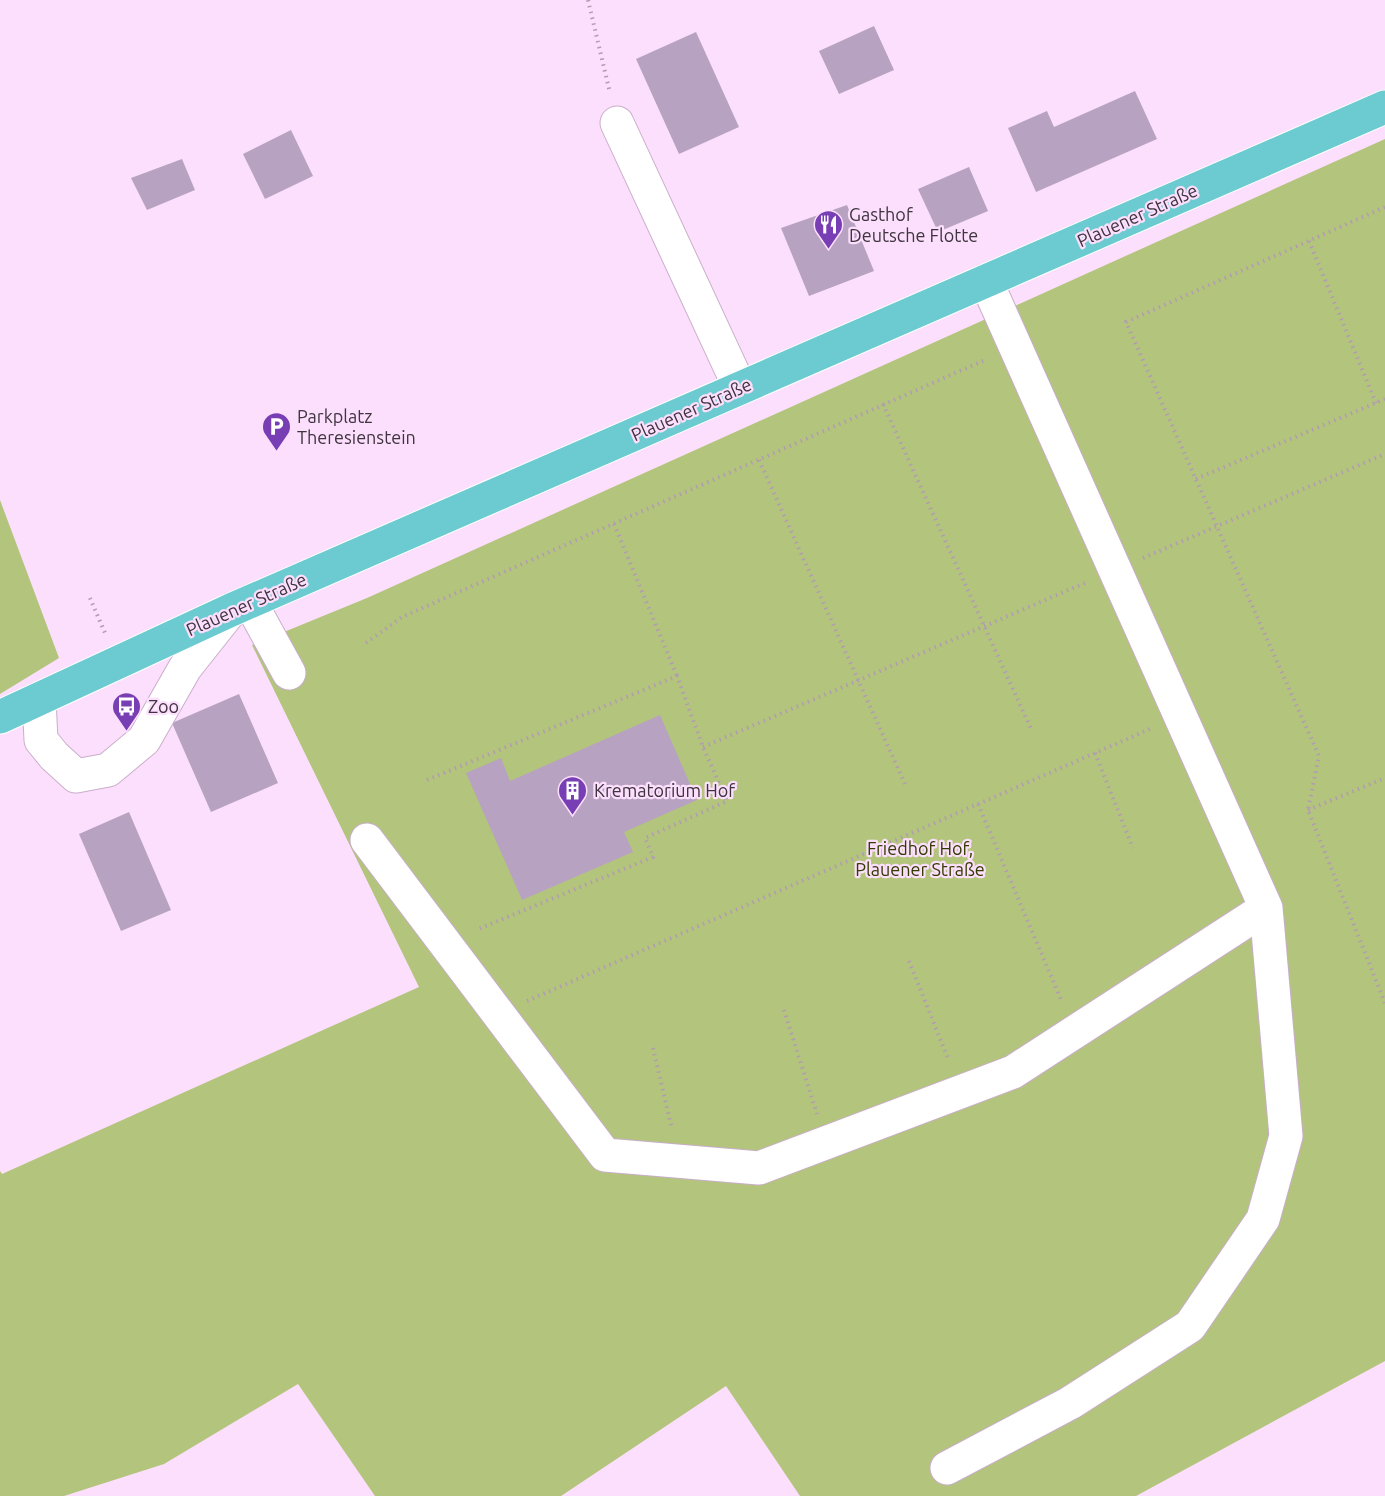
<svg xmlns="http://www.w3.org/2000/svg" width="1385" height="1496" font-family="Ubuntu,sans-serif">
	<rect width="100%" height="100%" fill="#fcdffc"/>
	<!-- green -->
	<path fill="#b3c47c" d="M 1385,139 L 1385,1361 L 1136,1496 L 800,1496 L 726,1386 L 561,1496 L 375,1496 L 298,1384 L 164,1464 L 64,1496 L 0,1496 L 0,1171 L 2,1174 L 419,987 L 252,645 L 367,598 Z
		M 0,500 L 59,658 L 0,694 Z"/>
	<!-- building -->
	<path fill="#b7a3c1" d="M 874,26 L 894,70 L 839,94 L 819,51 Z
		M 696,32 L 739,127 L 679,154 L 636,59 Z
		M 1135,91 L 1157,139 L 1036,192 L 1008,128 L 1047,111 L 1054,127 Z
		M 291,130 L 313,176 L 265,199 L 243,154 Z
		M 182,159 L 195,190 L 147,210 L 131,178 Z
		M 969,167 L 988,211 L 938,232 L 918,189 Z
		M 847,205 L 874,271 L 809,296 L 781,228 Z
		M 239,694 L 278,783 L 211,812 L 172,723 Z
		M 660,715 L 697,800 L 624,832 L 633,852 L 522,900 L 466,773 L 501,758 L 510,781 Z
		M 129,812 L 171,910 L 121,931 L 79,834 Z"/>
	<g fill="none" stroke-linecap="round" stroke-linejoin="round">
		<defs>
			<path id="minor" d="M 617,123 L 740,388
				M 250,602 L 289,673
				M 39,699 L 41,740 L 54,756 L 76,776 L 108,770 L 144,740 L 185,668 L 231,610
				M 367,840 L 605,1155 L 759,1168 L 1013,1072 L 1266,908
				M 947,1468 L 1070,1403 L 1190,1326 L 1263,1219 L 1286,1136 L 1266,908 L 986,281"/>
			<path id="major" d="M 0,717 L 231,610 L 1385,107"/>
		</defs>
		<!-- minor casing -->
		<use href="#minor" stroke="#caaeca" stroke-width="35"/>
		<!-- major casing -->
		<use href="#major" stroke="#fff" stroke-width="35"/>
		<!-- path -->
		<path stroke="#b29cb2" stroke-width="4" stroke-dasharray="1.5 4.5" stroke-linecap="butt" d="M 588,0 L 610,93
			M 1385,207 L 1126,322 L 1319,756 L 1308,810 L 1385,1003
			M 1309,241 L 1376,403
			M 883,404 L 1032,731
			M 759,460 L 905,784
			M 1196,479 L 1385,399
			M 614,524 L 677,676
			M 1143,558 L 1385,454
			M 90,598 L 105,633
			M 366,643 L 402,617 L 987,359
			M 703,747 L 1087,582
			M 1095,753 L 1133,848
			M 427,780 L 677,676 L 703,747 L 727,801 L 645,838 L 653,857 L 476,930
			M 978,804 L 1062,1002
			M 1308,810 L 1385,778
			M 909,961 L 949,1061
			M 527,1001 L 1150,729
			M 784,1010 L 817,1114
			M 653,1048 L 672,1129"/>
		<!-- minor -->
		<use href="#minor" stroke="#fff" stroke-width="33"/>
		<!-- major -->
		<use href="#major" stroke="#6bcbd0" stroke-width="33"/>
	</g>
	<!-- icons -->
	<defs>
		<symbol id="restaurant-pin" viewBox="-11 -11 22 30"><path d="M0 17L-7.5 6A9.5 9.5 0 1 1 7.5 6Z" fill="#783eb4" stroke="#fcdffc"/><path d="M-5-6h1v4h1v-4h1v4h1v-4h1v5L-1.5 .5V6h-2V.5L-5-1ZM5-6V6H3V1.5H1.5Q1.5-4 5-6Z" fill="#fff"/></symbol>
		<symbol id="parking-pin" viewBox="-11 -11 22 30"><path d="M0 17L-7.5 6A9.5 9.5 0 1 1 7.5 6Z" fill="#783eb4" stroke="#fcdffc"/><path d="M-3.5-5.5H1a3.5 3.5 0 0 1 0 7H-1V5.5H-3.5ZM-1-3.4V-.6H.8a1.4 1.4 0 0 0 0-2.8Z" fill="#fff"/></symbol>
		<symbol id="bus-pin" viewBox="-11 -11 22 30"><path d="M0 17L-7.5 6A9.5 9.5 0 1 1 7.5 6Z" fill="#783eb4" stroke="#fcdffc"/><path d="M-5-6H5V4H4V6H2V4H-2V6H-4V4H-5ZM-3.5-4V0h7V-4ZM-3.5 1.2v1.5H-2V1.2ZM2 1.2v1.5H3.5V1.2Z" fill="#fff"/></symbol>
		<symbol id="building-pin" viewBox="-11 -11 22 30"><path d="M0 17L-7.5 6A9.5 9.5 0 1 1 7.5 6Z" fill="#783eb4" stroke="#fcdffc"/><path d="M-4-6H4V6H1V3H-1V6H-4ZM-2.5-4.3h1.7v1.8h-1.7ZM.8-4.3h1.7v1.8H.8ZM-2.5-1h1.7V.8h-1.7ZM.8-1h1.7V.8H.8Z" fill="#fff"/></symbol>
	</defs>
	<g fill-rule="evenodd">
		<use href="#restaurant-pin" x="812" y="208" width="33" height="45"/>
		<use href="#parking-pin" x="260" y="410" width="33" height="45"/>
		<use href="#bus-pin" x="110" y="690" width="33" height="45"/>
		<use href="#building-pin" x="556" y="774" width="33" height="45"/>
	</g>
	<g text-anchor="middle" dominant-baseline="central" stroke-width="4.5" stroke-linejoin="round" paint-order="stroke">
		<!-- poi labels -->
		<g font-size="18" fill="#3f343f" stroke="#fcdffc" text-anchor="start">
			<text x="849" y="214">Gasthof<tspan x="849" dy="21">Deutsche Flotte</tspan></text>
			<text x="297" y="416">Parkplatz<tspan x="297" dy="21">Theresienstein</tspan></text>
			<text x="148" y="706">Zoo</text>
			<text x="594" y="790">Krematorium Hof</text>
		</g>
		<!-- street labels -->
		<g font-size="18" fill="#3f343f" stroke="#fcdffc">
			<text transform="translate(1137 215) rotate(-24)">Plauener Straße</text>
			<text transform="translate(691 409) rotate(-24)">Plauener Straße</text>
			<text transform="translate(246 604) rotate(-24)">Plauener Straße</text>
		</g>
		<!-- park labels -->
		<g font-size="18" fill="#323c00" stroke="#fcdffc">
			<text x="920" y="848">Friedhof Hof,<tspan x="920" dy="21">Plauener Straße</tspan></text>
		</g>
	</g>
</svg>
